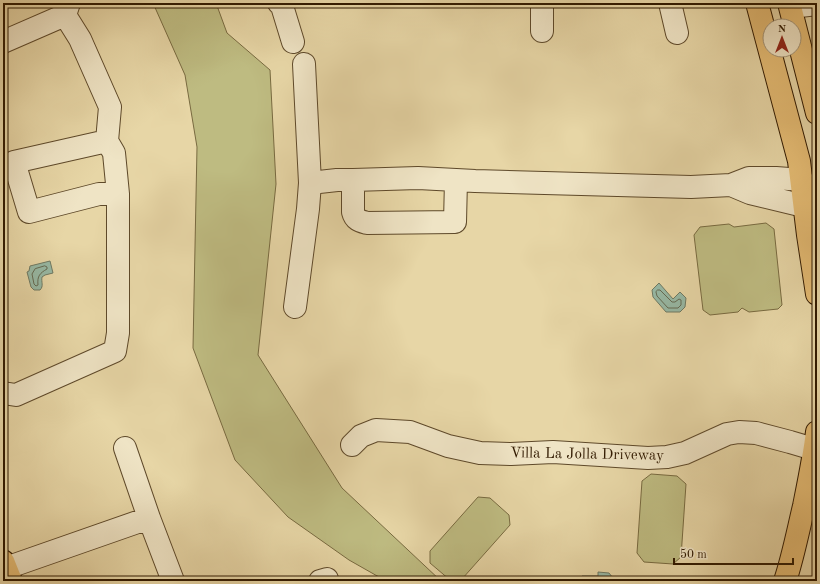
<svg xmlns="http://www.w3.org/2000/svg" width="820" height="584" font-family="'Old Standard TT',serif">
	<rect width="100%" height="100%" fill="#e7d6a6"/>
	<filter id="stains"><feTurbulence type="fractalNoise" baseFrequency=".005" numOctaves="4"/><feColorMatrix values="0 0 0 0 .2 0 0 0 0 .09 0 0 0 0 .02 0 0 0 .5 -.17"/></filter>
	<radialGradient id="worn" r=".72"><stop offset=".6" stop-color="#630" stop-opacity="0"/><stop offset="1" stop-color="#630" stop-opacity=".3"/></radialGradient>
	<!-- green -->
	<path fill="#bebb81" stroke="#786a40" d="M 153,3 L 216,3 L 227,33 L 270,70 L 276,184 L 258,355 L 342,488 L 441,581 L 386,581 L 349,560 L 288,517 L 235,460 L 193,348 L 197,147 L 185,75 Z
		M 766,223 L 774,229 L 782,305 L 778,309 L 749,312 L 742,308 L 738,312 L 710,315 L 703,310 L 694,235 L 700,227 L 729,224 L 734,227 Z
		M 651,474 L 677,476 L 686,484 L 681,557 L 673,564 L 644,562 L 637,553 L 642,481 Z
		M 478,497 L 490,498 L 509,515 L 510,525 L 462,579 L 450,580 L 430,563 L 430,551 Z"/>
	<!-- water -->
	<path fill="#97b9a5" stroke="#6e7963" d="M 50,261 L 53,273 L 45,275 L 42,277 C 41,282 44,286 40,290 L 34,290 L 31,287 L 27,272 L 29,271 L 30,266 Z
		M 659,283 L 673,299 L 680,292 L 686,298 L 685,307 L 680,312 L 666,312 L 653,297 L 652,290 Z
		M 598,572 L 609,573 L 613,578 L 612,581 L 582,581 L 582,576 L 598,576 Z"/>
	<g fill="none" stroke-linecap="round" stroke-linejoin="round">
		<!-- shore -->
		<path stroke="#646a52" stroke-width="1" d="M 45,266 L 47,267 L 47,269 C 40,273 37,276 38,285 L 36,286 L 34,284 L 32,274 L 35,269 Z
			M 658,290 L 660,290 L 672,302 L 675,302 L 679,299 L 681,300 L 681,305 L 678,308 L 668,308 L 657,296 L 656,292 Z"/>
		<defs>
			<path id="minor" d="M 279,3 L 282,6 L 293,42
				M 542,3 L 542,31
				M 670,3 L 677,33
				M 791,7 L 817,4
				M 3,42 L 65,15 L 69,3
				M 304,64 L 310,183
				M 107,141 L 14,162 L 29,212 L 99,194 L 118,194
				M 456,180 L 455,222 L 367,223 C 360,221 355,220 353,212 L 353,180 L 418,178 L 475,181 L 691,187 L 731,185 L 749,178 L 776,178 L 802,180
				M 731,185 L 750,193 L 804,206
				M 295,307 L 308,209 L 310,183 L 337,180 L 353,180
				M 3,393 L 16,395 L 115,351 L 118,333 L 118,194 L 114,153 L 107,141 L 110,107 L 80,39 L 65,15
				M 352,445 L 361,436 L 376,430 L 410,432 L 448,446 L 480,453 L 511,454 L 553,452 L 648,458 L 667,457 L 685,453 L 727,434 L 739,432 L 756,433 L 790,442 L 817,450
				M 125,448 L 149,518
				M 6,568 L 149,518 L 173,581
				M 320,581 L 327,579 L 327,581"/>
			<path id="major" d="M 757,3 L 799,161 L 808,235 L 817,294
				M 789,3 L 817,113
				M 3,561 L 11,581
				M 785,581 C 793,557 798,531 804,506 C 809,481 814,457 817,432"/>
		</defs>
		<!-- minor casing -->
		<use href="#minor" stroke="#5e492a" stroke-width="24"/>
		<!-- major casing -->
		<use href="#major" stroke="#311a00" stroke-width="24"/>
		<!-- minor -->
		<use href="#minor" stroke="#efe4c5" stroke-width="22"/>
		<!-- major -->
		<use href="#major" stroke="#e4bb73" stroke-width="22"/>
	</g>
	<g text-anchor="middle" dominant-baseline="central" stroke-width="4" stroke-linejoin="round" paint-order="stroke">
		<!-- street labels -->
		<g font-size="15" fill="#311a00" stroke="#efe4c5">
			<text transform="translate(587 455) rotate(1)">Villa La Jolla Driveway</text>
		</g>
	</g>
	<!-- margin -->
	<rect width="820" height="584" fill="none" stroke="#e7d6a6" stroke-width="16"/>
	<rect x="4" y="4" width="812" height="576" fill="none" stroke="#311a00" stroke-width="2"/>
	<rect x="8" y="8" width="804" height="568" fill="none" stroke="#311a00"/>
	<!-- north arrow -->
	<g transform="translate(782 38)"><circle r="19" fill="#efe4c5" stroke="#a39376"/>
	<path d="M0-3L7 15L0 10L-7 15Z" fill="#8f2418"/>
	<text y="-6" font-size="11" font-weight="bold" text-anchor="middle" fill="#311a00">N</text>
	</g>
	<!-- scale -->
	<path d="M674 558v6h119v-6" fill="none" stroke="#311a00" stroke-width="2"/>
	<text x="680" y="558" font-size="12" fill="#311a00" stroke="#efe4c5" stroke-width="3" paint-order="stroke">50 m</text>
	<rect width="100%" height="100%" filter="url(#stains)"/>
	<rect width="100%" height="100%" fill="url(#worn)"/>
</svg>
